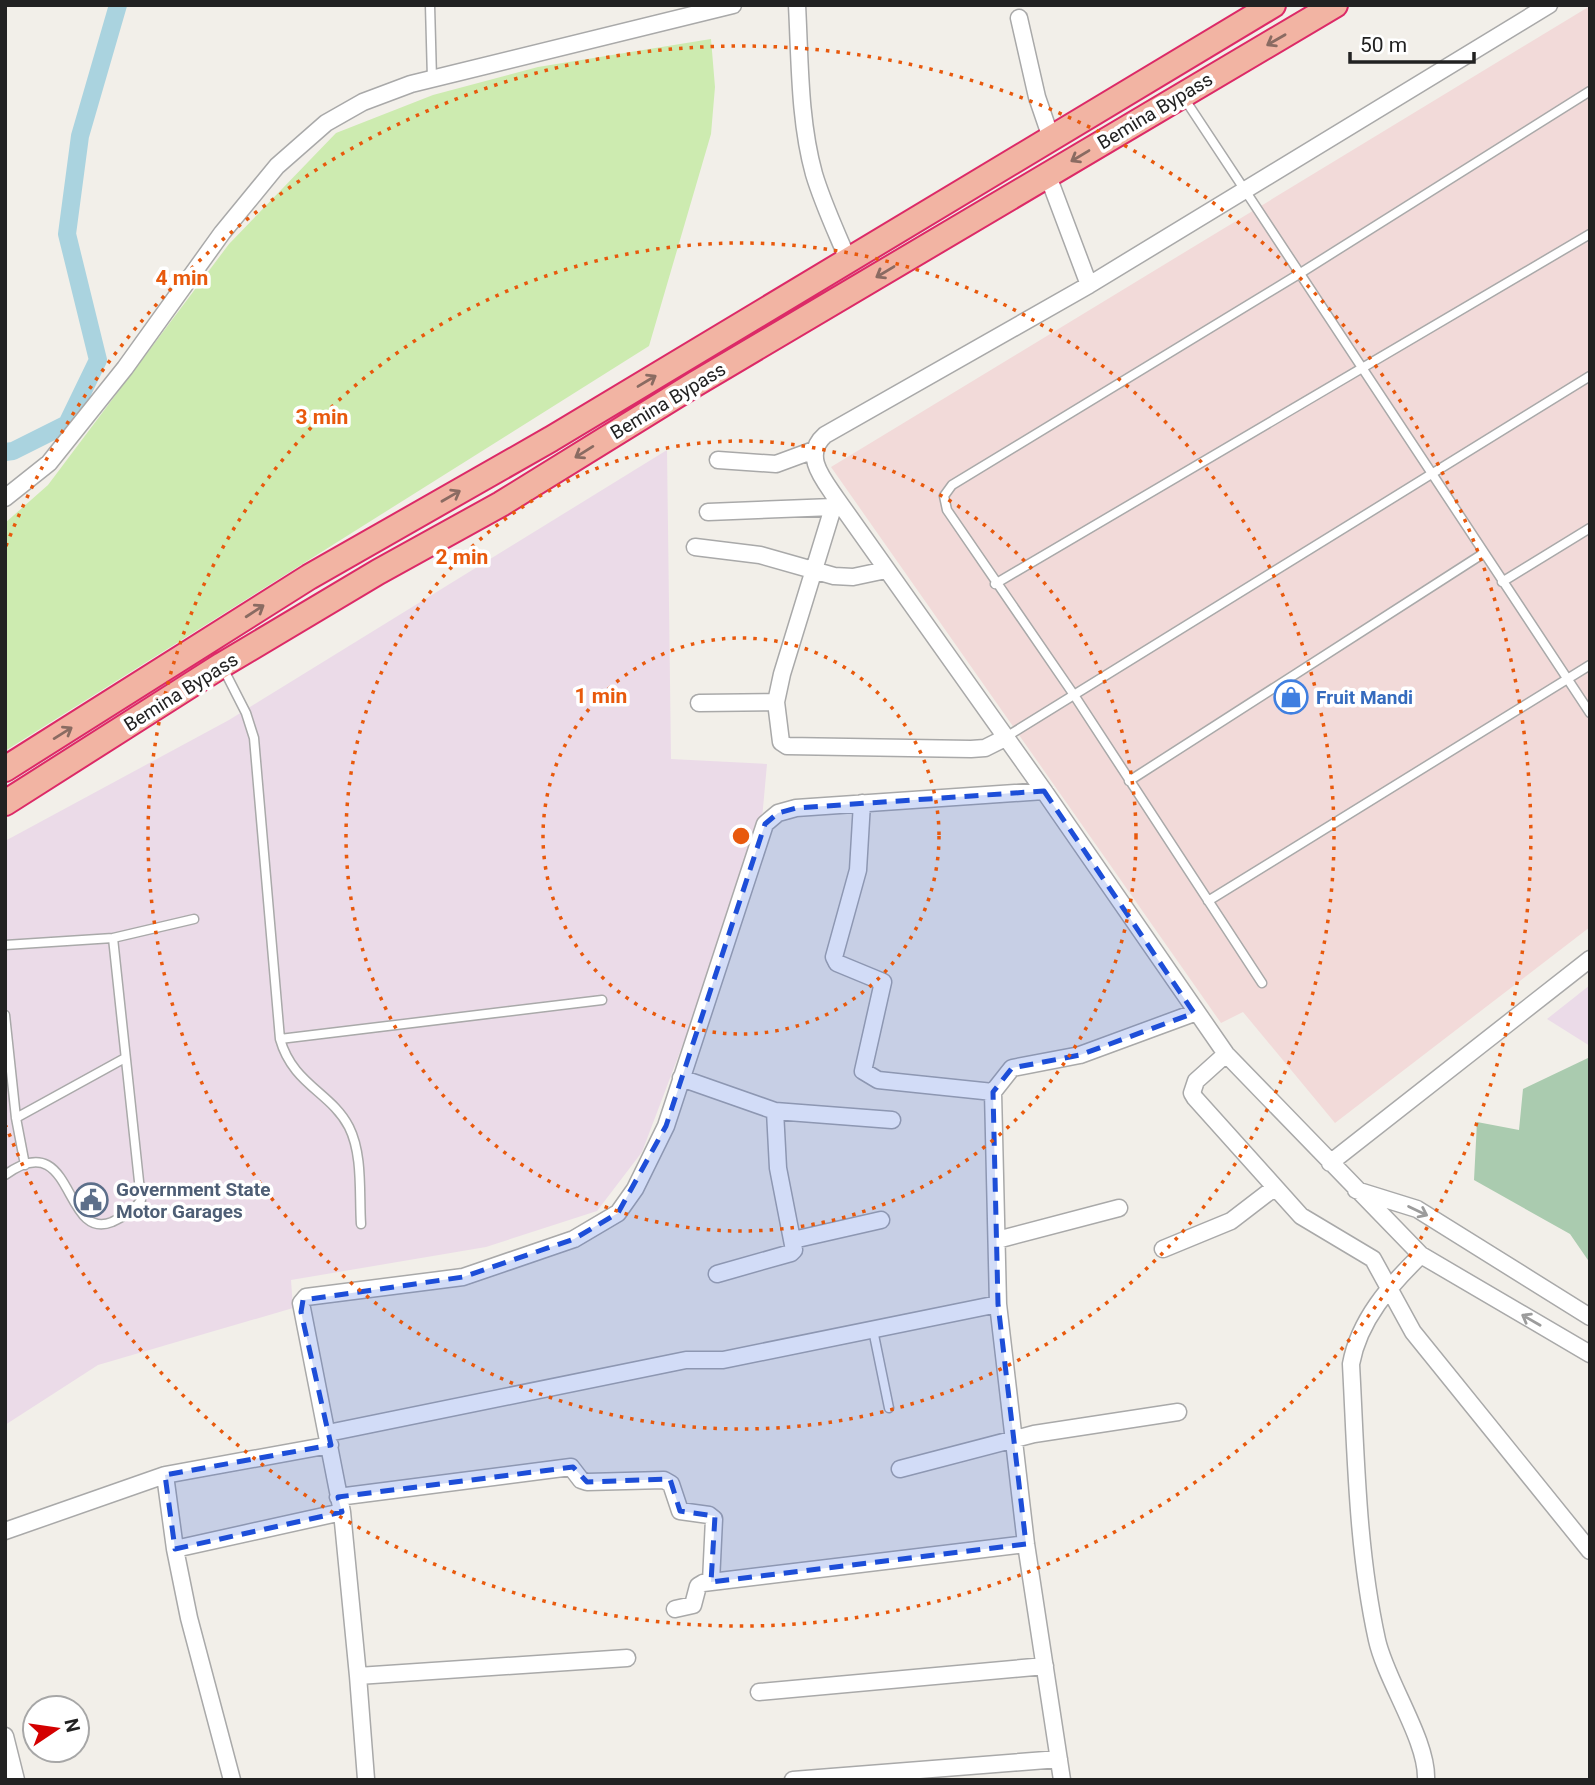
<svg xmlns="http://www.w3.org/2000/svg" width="1595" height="1785" font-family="Roboto,sans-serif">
	<rect width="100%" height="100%" fill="#f2efe9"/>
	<!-- commercial -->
	<path fill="#f2dad9" d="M 1590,6 L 1590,927 L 1335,1123 L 1243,1012 L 1221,1023 L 831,467 Z"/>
	<!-- industrial -->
	<path fill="#ebdbe8" d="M 667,450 L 671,759 L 767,764 L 760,841 L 642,1152 L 597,1211 L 486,1247 L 291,1280 L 293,1308 L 98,1365 L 5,1425 L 5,841 L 229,720 Z
		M 1590,985 L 1590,1046 L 1547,1019 Z"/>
	<!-- grass -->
	<path fill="#cdebb0" d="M 711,39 L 715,87 L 711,134 L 649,346 L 5,751 L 5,523 L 48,485 L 229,244 L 336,133 L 433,95 L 538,67 Z"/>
	<!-- cemetery -->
	<path fill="#aacbaf" d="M 1588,1058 L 1590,1059 L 1590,1263 L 1570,1234 L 1474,1180 L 1477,1122 L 1519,1130 L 1523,1089 Z"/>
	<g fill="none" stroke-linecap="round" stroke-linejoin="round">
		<!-- canal -->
		<path stroke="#aad3df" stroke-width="18" d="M 5,452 L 13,451 L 67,424 L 98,360 L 67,234 L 80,136 L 118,5"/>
		<defs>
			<path id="service" d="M 430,5 L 432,79
				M 1184,98 L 1590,713
				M 1502,582 L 1590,528
				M 995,584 L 1590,234
				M 223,668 L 246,713 L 254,738 L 280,1039 C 293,1085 331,1092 349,1127 C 363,1155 359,1193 361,1224
				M 1006,737 L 1590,376
				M 1129,781 L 1484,553
				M 1208,901 L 1590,665
				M 5,945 L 113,938 L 194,919
				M 1262,983 L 1074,695 L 947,510 L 944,496 L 952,485 L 1299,274 L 1590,91
				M 5,1015 L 16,1118 L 25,1165
				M 280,1039 L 602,1000
				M 16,1118 L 125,1058
				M 5,1175 C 75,1124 62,1242 112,1222 C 124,1216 134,1211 141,1200 L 113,938
				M 873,1330 L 889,1408"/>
			<path id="minor" d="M 797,5 C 800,60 799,120 814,174 C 823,204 836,231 848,260
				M 1549,5 L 1089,285 L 825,435 C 802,455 823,479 836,498 L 1044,791 L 1226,1054 L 1421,1255 L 1590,1354
				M 1019,18 L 1037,97 L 1051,138
				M 1048,176 L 1089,285
				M 718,460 L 776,464 L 814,450
				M 5,498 L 49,463 L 125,368 L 222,233 L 277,166 L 326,123 L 363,102 L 411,84 L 733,5
				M 836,498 L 782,674 L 776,702 L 781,742 L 787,746 L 971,749 L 985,748 L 1005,738
				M 708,512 L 833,507
				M 695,547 L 760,555 L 834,576 L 853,577 L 886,570
				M 699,703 L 776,702
				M 862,803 L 858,870 L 834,957 L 837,963 L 883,982 L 863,1071 L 878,1080 L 993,1092
				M 1226,1054 L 1196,1081 L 1192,1093 L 1195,1098 L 1301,1216 L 1373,1259 L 1413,1332 L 1590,1551
				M 681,1078 L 775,1111 L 892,1120
				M 1330,1163 L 1590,959
				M 1356,1190 L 1417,1209 L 1590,1317
				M 793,1240 L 881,1220
				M 997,1240 L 1119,1208
				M 1163,1249 L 1231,1221 L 1274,1188
				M 1421,1255 C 1390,1285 1359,1320 1351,1364 C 1356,1456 1357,1549 1377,1640 C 1386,1681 1428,1741 1426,1780
				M 717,1274 L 791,1253 L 794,1250 L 778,1168 L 775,1111
				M 328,1433 L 686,1360 L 723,1360 L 998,1304
				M 900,1469 L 1034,1434 L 1178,1412
				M 165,1475 L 330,1445
				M 338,1497 L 571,1467 L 581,1480 L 587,1482 L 664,1480 L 671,1484 L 680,1511 L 709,1515 L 714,1519 L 711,1582
				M 5,1531 L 165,1475 L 175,1549 L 189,1618 L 232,1780
				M 175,1549 L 342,1512
				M 675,1609 L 693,1605 L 698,1586 L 703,1583 L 1026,1544
				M 627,1658 L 358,1676 L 342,1512 L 301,1303 L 306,1297 L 463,1277 L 574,1239 L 618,1213 L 635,1189 L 666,1126 L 765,824 L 778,813 L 796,808 L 1044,791
				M 358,1676 L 366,1779
				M 759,1692 L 1045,1666
				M 5,1736 L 16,1780
				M 793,1780 L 1059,1759
				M 1062,1780 L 1026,1544 L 998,1304 L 993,1092 L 1012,1068 L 1080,1055 L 1194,1013"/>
			<path id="trunk" d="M 5,769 L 309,577 L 551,439 L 1273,5
				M 5,803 L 222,665 L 378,572 L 501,504 L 695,384 L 1335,5"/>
		</defs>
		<!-- service casing -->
		<use href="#service" stroke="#a9a9a9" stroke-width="11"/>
		<!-- minor casing -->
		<use href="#minor" stroke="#a9a9a9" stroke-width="19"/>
		<!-- trunk casing -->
		<use href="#trunk" stroke="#dc2a67" stroke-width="28"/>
		<!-- service -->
		<use href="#service" stroke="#fff" stroke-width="8"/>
		<!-- minor -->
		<use href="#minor" stroke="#fff" stroke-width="16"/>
		<!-- trunk -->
		<use href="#trunk" stroke="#f2b4a3" stroke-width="24"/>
	</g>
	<!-- one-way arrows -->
	<defs><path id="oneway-shaft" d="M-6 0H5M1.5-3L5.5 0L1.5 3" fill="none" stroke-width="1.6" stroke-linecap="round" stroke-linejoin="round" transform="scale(1.75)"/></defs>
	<g stroke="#8a6b62">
		<use href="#oneway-shaft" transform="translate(1276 40) rotate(150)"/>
		<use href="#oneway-shaft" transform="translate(1080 156) rotate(149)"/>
		<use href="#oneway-shaft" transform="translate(885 272) rotate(149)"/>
		<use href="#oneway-shaft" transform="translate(647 381) rotate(-31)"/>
		<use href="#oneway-shaft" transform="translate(584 452) rotate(148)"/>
		<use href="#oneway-shaft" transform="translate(451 496) rotate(-30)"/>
		<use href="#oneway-shaft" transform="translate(255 611) rotate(-33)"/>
		<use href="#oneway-shaft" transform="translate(63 733) rotate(-32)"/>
	</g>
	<g stroke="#9c9c9c">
		<use href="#oneway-shaft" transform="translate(1418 1211) rotate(26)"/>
		<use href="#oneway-shaft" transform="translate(1531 1320) rotate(-150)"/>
	</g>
	<!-- marked area -->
	<path fill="#1d4ed8" fill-opacity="0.2" stroke="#1d4ed8" stroke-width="5" stroke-dasharray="14 9" stroke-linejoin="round" d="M 1044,791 L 1194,1013 L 1080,1055 L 1012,1068 L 993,1092 L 998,1304 L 1026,1544 L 711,1582 L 715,1516 L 680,1511 L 670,1479 L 587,1482 L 573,1467 L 338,1497 L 342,1512 L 175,1549 L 165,1475 L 331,1445 L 301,1312 L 303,1300 L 463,1277 L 574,1239 L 618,1213 L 666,1126 L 765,824 L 778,813 L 796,808 Z"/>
	<!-- distance rings -->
	<g fill="none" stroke="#e8590c" stroke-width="3.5" stroke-dasharray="3.5 7">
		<circle cx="741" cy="836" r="198"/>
		<circle cx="741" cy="836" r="395"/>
		<circle cx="741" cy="836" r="593"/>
		<path d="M6 546A790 790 0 1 1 6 1126"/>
	</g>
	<!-- icons -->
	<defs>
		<symbol id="shop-ring" viewBox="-11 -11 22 22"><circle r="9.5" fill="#fff" stroke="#3f7fe0" stroke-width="1.5"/><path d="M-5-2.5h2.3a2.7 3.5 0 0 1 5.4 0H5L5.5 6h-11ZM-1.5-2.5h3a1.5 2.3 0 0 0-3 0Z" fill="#3f7fe0"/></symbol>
		<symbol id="civic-ring" viewBox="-11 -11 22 22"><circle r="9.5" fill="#fff" stroke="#5c6f8a" stroke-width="1.5"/><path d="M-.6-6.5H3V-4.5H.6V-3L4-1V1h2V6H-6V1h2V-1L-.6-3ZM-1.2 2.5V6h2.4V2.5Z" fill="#5c6f8a"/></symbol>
	</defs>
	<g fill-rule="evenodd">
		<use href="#shop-ring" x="1272" y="678" width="38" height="38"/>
		<use href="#civic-ring" x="72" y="1181" width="38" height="38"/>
	</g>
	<g text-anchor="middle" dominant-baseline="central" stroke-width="7" stroke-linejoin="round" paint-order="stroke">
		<!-- street labels -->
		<g font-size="19" fill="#222" stroke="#fff">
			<text transform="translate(1155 111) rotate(-31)">Bemina Bypass</text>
			<text transform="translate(668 401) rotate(-31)">Bemina Bypass</text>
			<text transform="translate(181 692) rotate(-32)">Bemina Bypass</text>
		</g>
		<!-- shop labels -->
		<g font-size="19" font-weight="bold" fill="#366cbe" stroke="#fff" text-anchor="start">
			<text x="1316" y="697">Fruit Mandi</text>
		</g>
		<!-- service labels -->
		<g font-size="19" font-weight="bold" fill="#4e5e75" stroke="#fff" text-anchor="start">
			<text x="116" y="1189">Government State<tspan x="116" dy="22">Motor Garages</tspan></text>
		</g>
	</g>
	<circle cx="741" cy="836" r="10" fill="#e8590c" stroke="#fff" stroke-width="3.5"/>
	<g font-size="21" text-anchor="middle" font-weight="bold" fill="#e8590c" stroke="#fff" stroke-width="7" stroke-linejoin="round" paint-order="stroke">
		<text x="182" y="285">4 min</text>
		<text x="322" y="424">3 min</text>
		<text x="462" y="564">2 min</text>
		<text x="601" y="703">1 min</text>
	</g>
	<!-- border -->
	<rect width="1595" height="1785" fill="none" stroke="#222222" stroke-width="14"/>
	<!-- north arrow -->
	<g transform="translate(56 1729) rotate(77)"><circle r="33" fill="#ffffff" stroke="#a7a7a7" stroke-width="2"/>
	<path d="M0-5L12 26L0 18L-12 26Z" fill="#d40000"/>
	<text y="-10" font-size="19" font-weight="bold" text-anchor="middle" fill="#222222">N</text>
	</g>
	<!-- scale -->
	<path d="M1350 52v10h124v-10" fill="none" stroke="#222222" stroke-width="3.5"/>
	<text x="1360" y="52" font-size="21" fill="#222222" stroke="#ffffff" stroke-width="5" paint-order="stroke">50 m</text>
</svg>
